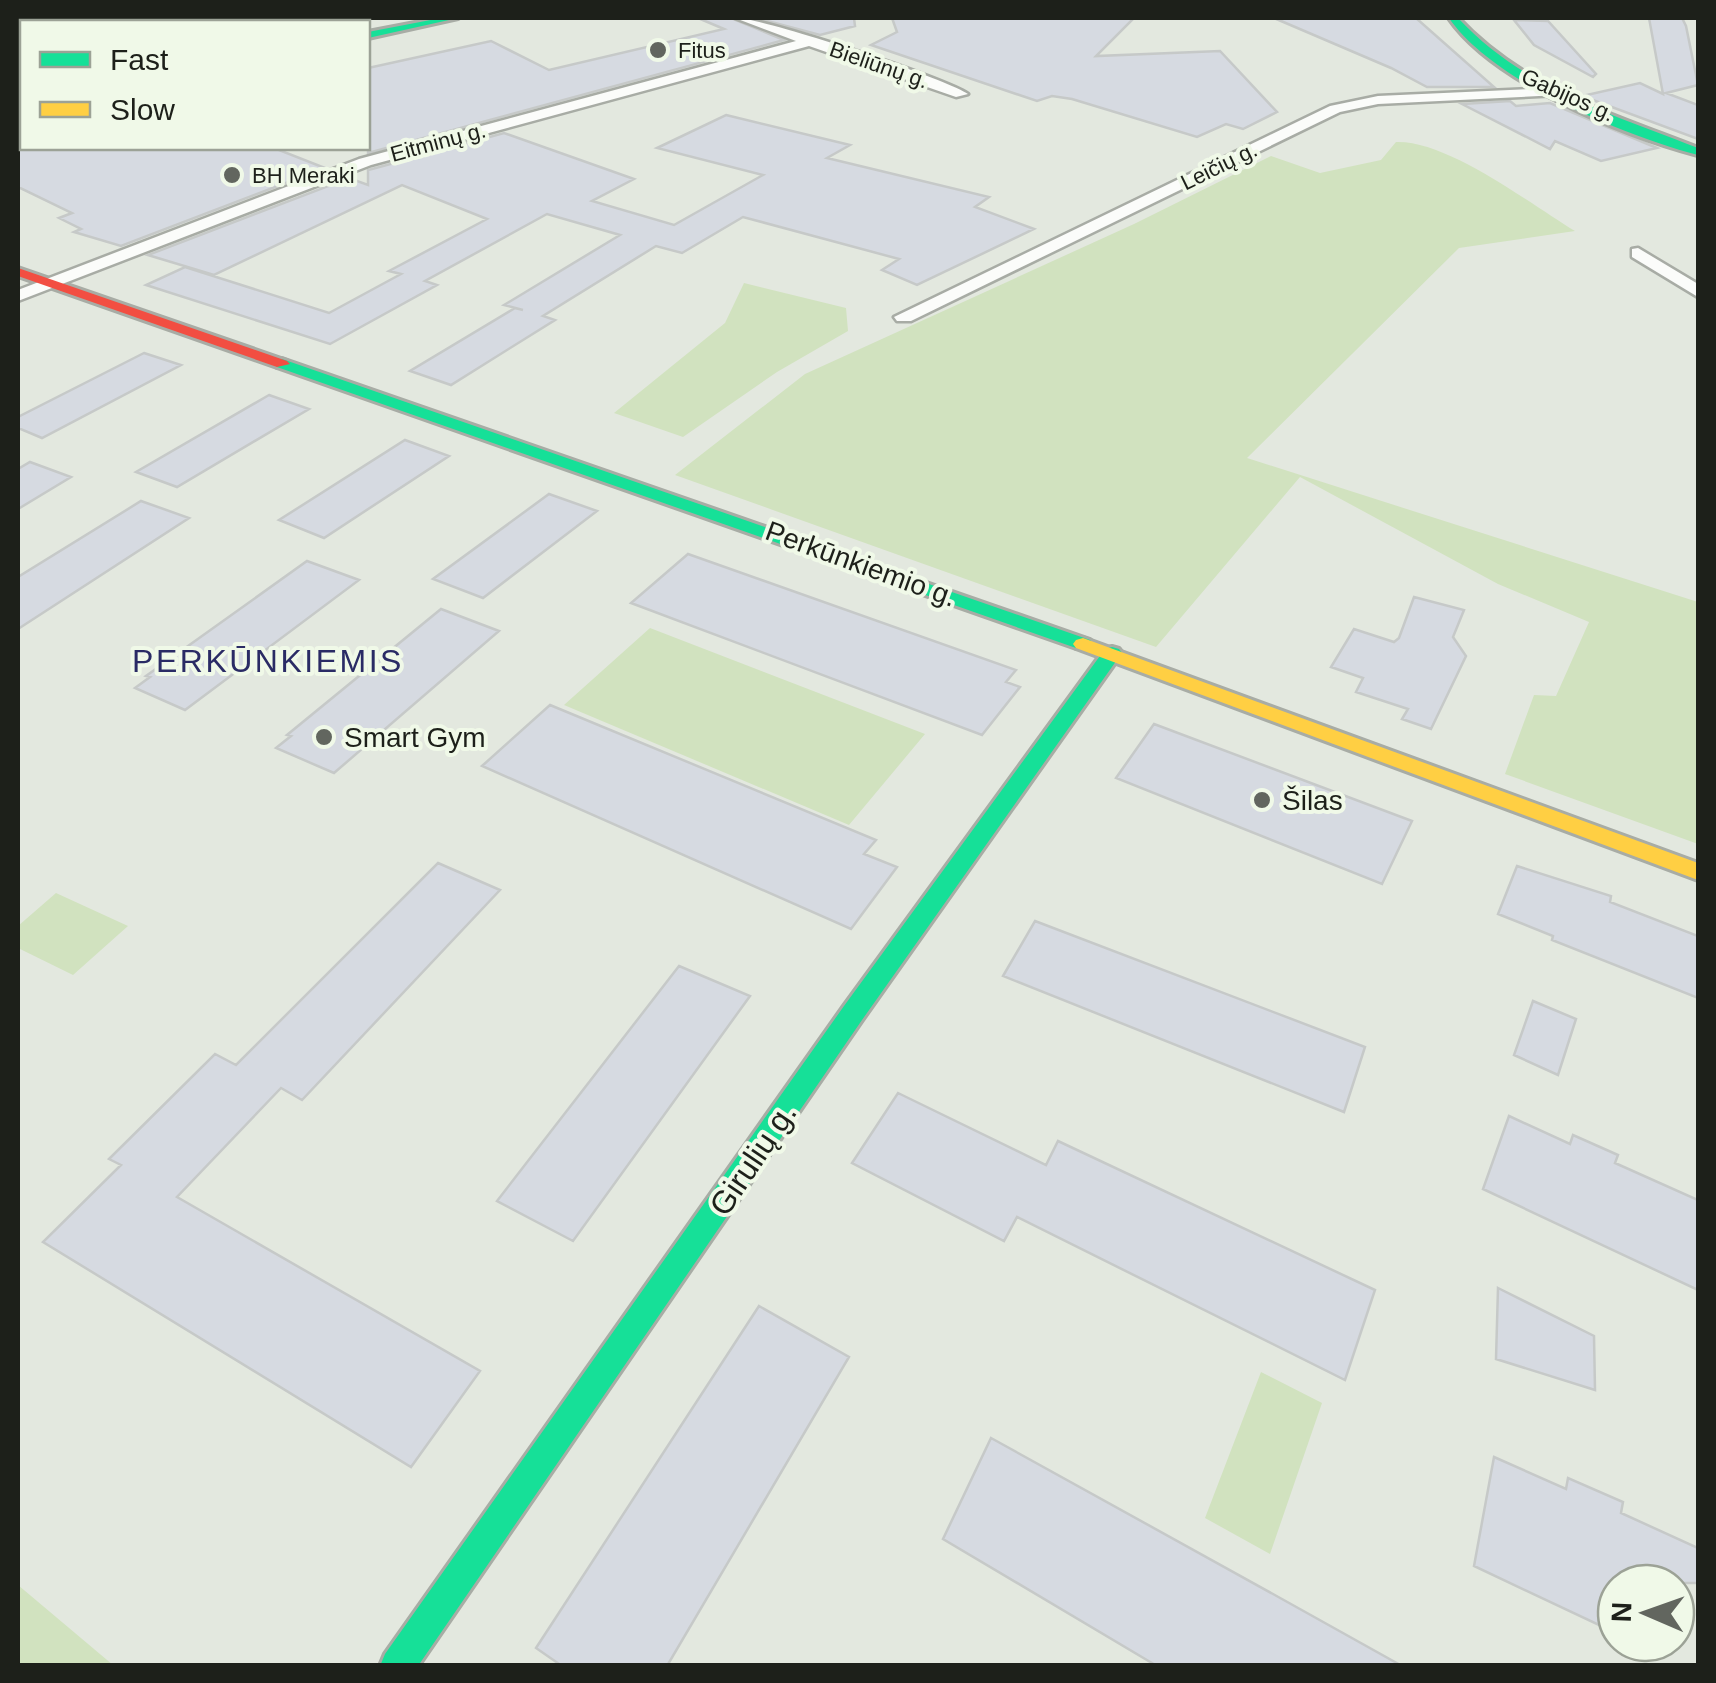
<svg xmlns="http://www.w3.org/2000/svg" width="1716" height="1683" font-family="Helvetica,sans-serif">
	<rect width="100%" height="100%" fill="#e3e8df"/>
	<!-- green -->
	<path fill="#d1e2bf" d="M 1396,142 C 1447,140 1529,203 1575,231 L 1459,248 L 1247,458 L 1698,602 L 1698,844 L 1505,774 L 1534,695 L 1556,696 L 1589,622 L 1498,584 L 1300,477 L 1156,647 L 675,475 L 805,374 L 1134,224 L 1271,156 L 1320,173 L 1381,160 Z
		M 744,283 L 846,308 L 848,331 L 777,372 L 683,437 L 614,413 L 725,323 Z
		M 650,628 L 925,734 L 849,825 L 564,705 Z
		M 56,893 L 128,926 L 73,975 L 18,948 L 18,926 Z
		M 1261,1372 L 1322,1403 L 1270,1554 L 1205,1518 Z
		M 18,1585 L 113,1665 L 18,1665 Z"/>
	<!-- building -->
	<path fill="#d6dae1" stroke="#c6c9c8" stroke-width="2.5" d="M 698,18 L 731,18 L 784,40 L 368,153 L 368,68 L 491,41 L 549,70 L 724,29 Z
		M 756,18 L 854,18 L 855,26 L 820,35 Z
		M 892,18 L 1134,18 L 1096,56 L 1220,51 L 1277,112 L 1243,129 L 1226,124 L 1197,137 L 1072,99 L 1052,96 L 1037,101 L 871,45 L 897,32 Z
		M 1274,18 L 1416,18 L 1494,87 L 1427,87 L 1391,68 Z
		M 1649,18 L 1682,18 L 1686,26 L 1698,85 L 1666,93 L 1698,105 L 1698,139 L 1582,96 L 1640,83 L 1663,94 Z
		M 1514,20 L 1548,21 L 1596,74 L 1593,77 L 1534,45 Z
		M 1510,101 L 1516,106 L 1550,103 L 1657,148 L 1601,161 L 1555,141 L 1550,149 L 1462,104 Z
		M 726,115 L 850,145 L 827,158 L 989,197 L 975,207 L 1034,229 L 917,285 L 882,270 L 899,259 L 743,217 L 682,253 L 656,246 L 543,316 L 555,320 L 451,385 L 410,371 L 515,308 L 523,310 L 504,305 L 620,235 L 547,214 L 425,281 L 437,285 L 330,344 L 146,285 L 185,267 L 329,313 L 401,274 L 389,271 L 487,219 L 402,185 L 214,275 L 148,255 L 349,178 L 368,185 L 368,170 L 372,169 L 504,133 L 634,179 L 592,201 L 674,225 L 763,175 L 657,148 Z
		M 18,148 L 274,148 L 325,168 L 121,246 L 74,232 L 81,229 L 59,218 L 72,213 L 18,187 Z
		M 144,353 L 181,365 L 42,438 L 18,428 L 18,417 Z
		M 269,395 L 309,409 L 177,487 L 136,472 Z
		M 405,440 L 449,456 L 324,538 L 279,520 Z
		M 30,462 L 71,477 L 18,509 L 18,469 Z
		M 549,494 L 597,511 L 483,598 L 433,579 Z
		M 141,501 L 189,518 L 18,629 L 18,577 Z
		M 688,554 L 1016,670 L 1006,682 L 1020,687 L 982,735 L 631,603 Z
		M 307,561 L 359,580 L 185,710 L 135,688 L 150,677 L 146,676 Z
		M 1414,597 L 1464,610 L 1453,637 L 1466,656 L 1431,729 L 1402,719 L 1408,709 L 1356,692 L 1363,678 L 1331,667 L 1354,629 L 1394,642 L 1399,638 Z
		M 441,609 L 499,631 L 334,773 L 276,748 L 291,736 L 287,735 Z
		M 550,705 L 876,840 L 864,854 L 897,867 L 851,929 L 482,766 Z
		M 1154,724 L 1412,821 L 1382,884 L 1116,778 Z
		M 438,863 L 500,890 L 302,1100 L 281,1088 L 177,1197 L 480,1371 L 411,1467 L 43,1242 L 121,1165 L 109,1159 L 215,1054 L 236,1065 Z
		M 1517,866 L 1611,896 L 1610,902 L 1698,936 L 1698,998 L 1552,940 L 1553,936 L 1498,914 Z
		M 1035,921 L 1365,1047 L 1344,1112 L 1003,976 Z
		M 679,966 L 750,996 L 573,1241 L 497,1201 Z
		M 1533,1001 L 1576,1019 L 1558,1075 L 1514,1055 Z
		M 898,1093 L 1046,1165 L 1058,1141 L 1375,1290 L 1345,1380 L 1017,1217 L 1004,1241 L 852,1163 Z
		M 1509,1116 L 1570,1144 L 1573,1135 L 1618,1155 L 1615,1163 L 1698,1200 L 1698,1290 L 1483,1189 Z
		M 1498,1288 L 1594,1336 L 1595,1390 L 1496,1359 Z
		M 759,1306 L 849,1357 L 667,1666 L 562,1666 L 536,1648 Z
		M 991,1438 L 1273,1594 L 1402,1666 L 1157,1666 L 943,1539 Z
		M 1494,1457 L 1566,1489 L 1568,1478 L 1623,1502 L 1621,1513 L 1698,1548 L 1698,1583 L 1616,1583 L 1616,1633 L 1474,1566 Z"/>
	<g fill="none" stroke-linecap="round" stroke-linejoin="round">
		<defs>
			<path id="street" d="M 735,18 C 758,16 948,79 968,94 L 956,97 L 809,46 L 371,165 L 18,301 L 18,290 L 359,159 L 796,41 Z
				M 1554,88 L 1559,89 L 1559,95 L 1378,104 L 1340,112 L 911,321 L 897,321 L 894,317 L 1330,106 L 1378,96 Z
				M 1638,248 L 1698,284 L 1698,297 L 1632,257 L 1632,249 Z"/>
			<path id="fast" d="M 441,18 L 458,18 L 368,38 L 368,32 Z
				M 1449,18 L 1458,18 C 1523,88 1611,114 1698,148 L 1698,155 C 1623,135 1493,82 1449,18 Z
				M 22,104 L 22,110 L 18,111 L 18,105 Z
				M 282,359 L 1090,640 L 1093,644 L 1090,648 L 1076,648 L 277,367 L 274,364 Z
				M 1112,647 L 1119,649 L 1122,653 L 1119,657 L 862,1020 L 418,1666 L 380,1666 L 385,1654 L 844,1006 L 1105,649 Z"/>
			<path id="slow" d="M 1083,638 L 1698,863 L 1698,880 L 1076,648 L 1073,644 L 1076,640 Z"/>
			<path id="jam" d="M 18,268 L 287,361 L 290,364 L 277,367 L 18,276 Z"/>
		</defs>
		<!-- street casing -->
		<use href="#street" stroke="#a8aca5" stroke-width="5"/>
		<!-- fast casing -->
		<use href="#fast" stroke="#a8aca5" stroke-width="6"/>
		<!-- slow casing -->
		<use href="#slow" stroke="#a8aca5" stroke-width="6"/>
		<!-- jam casing -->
		<use href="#jam" stroke="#a8aca5" stroke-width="6"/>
		<!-- street -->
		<use href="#street" fill="#fbfcfa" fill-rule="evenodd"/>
		<!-- fast -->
		<use href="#fast" fill="#16e098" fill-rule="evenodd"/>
		<!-- slow -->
		<use href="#slow" fill="#ffcf43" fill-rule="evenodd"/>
		<!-- jam -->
		<use href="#jam" fill="#f24e42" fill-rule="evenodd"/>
	</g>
	<!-- markers -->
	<g fill="#62665f" stroke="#f0f9e8" stroke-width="4">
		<circle cx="658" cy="50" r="10"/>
		<circle cx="232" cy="175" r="10"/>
		<circle cx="324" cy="737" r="10"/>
		<circle cx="1262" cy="800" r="10"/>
	</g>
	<g text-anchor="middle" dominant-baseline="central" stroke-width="8" stroke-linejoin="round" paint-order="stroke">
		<!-- far-poi labels -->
		<g font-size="22" fill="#1d201a" stroke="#f0f9e8" text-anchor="start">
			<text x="678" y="50">Fitus</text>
			<text x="252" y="175">BH Meraki</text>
		</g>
		<!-- far-street labels -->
		<g font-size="22" fill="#1d201a" stroke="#f0f9e8">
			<text transform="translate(879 65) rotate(19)">Bieliūnų g.</text>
			<text transform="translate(1568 95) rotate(24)">Gabijos g.</text>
			<text transform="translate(438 142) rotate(-15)">Eitminų g.</text>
			<text transform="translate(1219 166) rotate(-26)">Leičių g.</text>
		</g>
		<!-- street labels -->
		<g font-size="28" fill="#1d201a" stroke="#f0f9e8">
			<text transform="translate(861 564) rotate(20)">Perkūnkiemio g.</text>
		</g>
		<!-- poi labels -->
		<g font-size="28" fill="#1d201a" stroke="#f0f9e8" text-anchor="start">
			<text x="344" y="737">Smart Gym</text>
			<text x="1282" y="800">Šilas</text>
		</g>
		<!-- quarter labels -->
		<g font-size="32" letter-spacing="2.5" fill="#2a2b65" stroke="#f0f9e8">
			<text x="268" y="661">PERKŪNKIEMIS</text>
		</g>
		<!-- near-street labels -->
		<g font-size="32" fill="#1d201a" stroke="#f0f9e8">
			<text transform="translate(753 1159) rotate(-56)">Girulių g.</text>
		</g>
	</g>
	<!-- border -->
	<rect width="1716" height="1683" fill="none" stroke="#1d201a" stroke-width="40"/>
	<!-- legend -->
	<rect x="20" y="20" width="350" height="130" fill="#f0f9e8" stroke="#9ca296" stroke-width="2.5"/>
	<rect x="40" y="52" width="50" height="15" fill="#16e098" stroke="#9ca296" stroke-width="2.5"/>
	<text x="110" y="70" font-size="30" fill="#1d201a">Fast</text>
	<rect x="40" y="102" width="50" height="15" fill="#ffcf43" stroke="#9ca296" stroke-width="2.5"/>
	<text x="110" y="120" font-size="30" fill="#1d201a">Slow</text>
	<!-- north arrow -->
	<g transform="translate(1646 1613) rotate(272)"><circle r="48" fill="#f0f9e8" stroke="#9ca296" stroke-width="2.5"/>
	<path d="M0-8L18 38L0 25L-18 38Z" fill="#62665f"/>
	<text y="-15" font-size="28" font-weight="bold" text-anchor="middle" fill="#1d201a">N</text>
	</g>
</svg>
